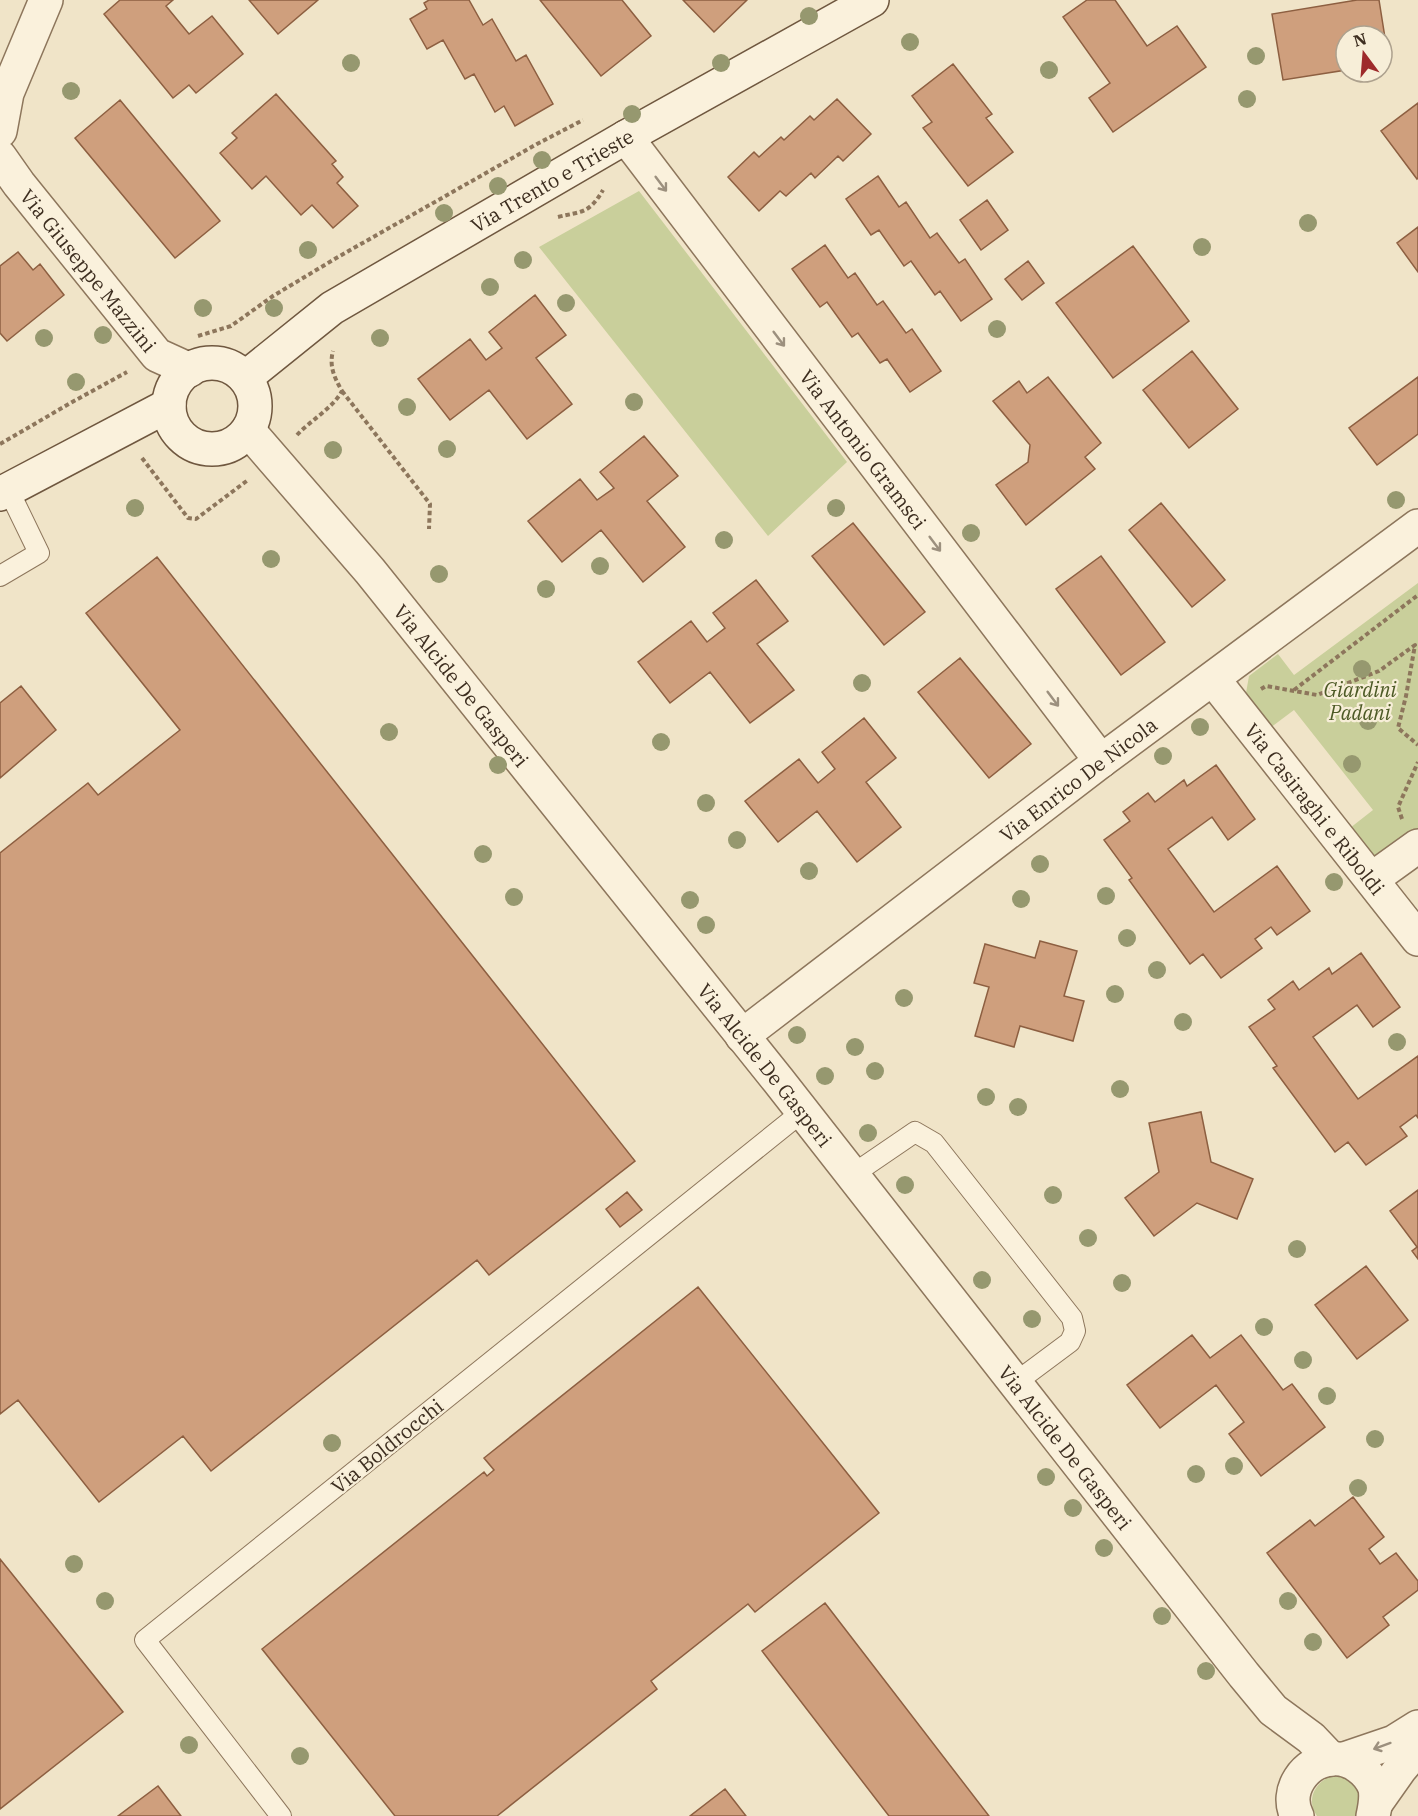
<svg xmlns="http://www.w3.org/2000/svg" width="1418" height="1816" font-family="'IBM Plex Serif',serif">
	<rect width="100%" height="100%" fill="#f0e4c8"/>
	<!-- green -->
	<path fill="#c9cf9b" d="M 639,191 L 847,462 L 768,536 L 539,247 Z
		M 1418,583 L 1418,834 L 1390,855 L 1369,856 L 1350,828 L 1373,810 L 1294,710 L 1270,728 L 1246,693 L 1249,676 L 1278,654 L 1294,675 Z
		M 1331,1776 C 1356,1775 1368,1795 1355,1816 L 1317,1816 C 1306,1801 1314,1783 1331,1776 Z"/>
	<!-- building -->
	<path fill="#cf9f7d" stroke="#8d5f41" stroke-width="1.5" d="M 120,0 L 173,0 L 166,6 L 189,34 L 212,16 L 243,54 L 196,93 L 189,85 L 173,98 L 104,14 Z
		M 249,0 L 318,0 L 278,34 Z
		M 429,0 L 469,0 L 483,25 L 492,19 L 516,61 L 526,55 L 553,104 L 515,126 L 504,106 L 495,112 L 474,74 L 465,79 L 443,40 L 427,49 L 410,19 L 427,9 L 424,3 Z
		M 540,0 L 622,0 L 651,36 L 601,76 Z
		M 683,0 L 747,0 L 714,32 Z
		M 1087,0 L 1115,0 L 1147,46 L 1177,26 L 1206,67 L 1113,132 L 1089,98 L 1110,83 L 1063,17 Z
		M 1357,0 L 1379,0 L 1389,63 L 1382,64 L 1382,36 L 1346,36 L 1346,70 L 1283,80 L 1272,14 Z
		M 953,64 L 992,114 L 986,118 L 1013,152 L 968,186 L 923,128 L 932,122 L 912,96 Z
		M 276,94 L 336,161 L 332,164 L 343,177 L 337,183 L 358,206 L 333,228 L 312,205 L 301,215 L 266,176 L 252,189 L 220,153 L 237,138 L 232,133 Z
		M 837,99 L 871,134 L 843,161 L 838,156 L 815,178 L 811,173 L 786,196 L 780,191 L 759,211 L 728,177 L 754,152 L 759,157 L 781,137 L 784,140 L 810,116 L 814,120 Z
		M 120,100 L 220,221 L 175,258 L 75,138 Z
		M 1418,103 L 1418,178 L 1417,179 L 1381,131 Z
		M 878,176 L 899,207 L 906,202 L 930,238 L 937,233 L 959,263 L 965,259 L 992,299 L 961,321 L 940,291 L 935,295 L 911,261 L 904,266 L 879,230 L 871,235 L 846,199 Z
		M 987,200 L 1008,230 L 981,250 L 960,220 Z
		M 1418,227 L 1418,272 L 1397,243 Z
		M 825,245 L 848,278 L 855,273 L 877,305 L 883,301 L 906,333 L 912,329 L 941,371 L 910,392 L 887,359 L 880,363 L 858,333 L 852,337 L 827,302 L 820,307 L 792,269 Z
		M 1133,246 L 1189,321 L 1113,378 L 1056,303 Z
		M 18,252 L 33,270 L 40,264 L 64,295 L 7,341 L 0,333 L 0,266 Z
		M 1028,261 L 1044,283 L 1022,300 L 1005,279 Z
		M 535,295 L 566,335 L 536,358 L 572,404 L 527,439 L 489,390 L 450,420 L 418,379 L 470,339 L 486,360 L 502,348 L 489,332 Z
		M 1192,351 L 1238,409 L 1189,448 L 1143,390 Z
		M 1048,377 L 1101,443 L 1085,457 L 1095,469 L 1026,525 L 996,485 L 1028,462 L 1030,445 L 993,401 L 1019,381 L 1027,393 Z
		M 1418,377 L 1418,434 L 1377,465 L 1349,428 Z
		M 644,436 L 678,476 L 647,501 L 685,547 L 643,582 L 601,530 L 562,562 L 528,521 L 580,479 L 597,500 L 614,488 L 600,472 Z
		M 1161,503 L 1225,580 L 1192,607 L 1129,530 Z
		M 853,523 L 925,612 L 884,645 L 812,556 Z
		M 1101,556 L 1165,642 L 1121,675 L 1056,589 Z
		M 157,557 L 635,1161 L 489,1275 L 477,1260 L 211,1471 L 183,1436 L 99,1502 L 18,1400 L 0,1414 L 0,853 L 88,783 L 98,795 L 180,730 L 86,613 Z
		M 756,580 L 788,621 L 757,644 L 794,690 L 750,723 L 710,672 L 670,703 L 638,662 L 691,621 L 707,642 L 725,628 L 713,613 Z
		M 960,658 L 1031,744 L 989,778 L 918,692 Z
		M 21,686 L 56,730 L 0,778 L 0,703 Z
		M 864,718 L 896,758 L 866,782 L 901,827 L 857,862 L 817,811 L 778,842 L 745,801 L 799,759 L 818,783 L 835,769 L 822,752 Z
		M 1216,765 L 1255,819 L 1228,840 L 1212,817 L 1168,849 L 1214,912 L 1277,866 L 1310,911 L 1277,935 L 1271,927 L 1255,939 L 1262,948 L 1221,978 L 1203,954 L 1190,964 L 1129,880 L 1132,878 L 1104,840 L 1130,821 L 1123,812 L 1148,793 L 1155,802 L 1184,780 L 1187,786 Z
		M 1040,941 L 1077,951 L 1064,996 L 1084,1001 L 1073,1041 L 1020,1026 L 1014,1047 L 975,1036 L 989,987 L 974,983 L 985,944 L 1035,958 Z
		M 1361,953 L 1400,1007 L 1373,1027 L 1357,1005 L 1313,1037 L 1358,1099 L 1418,1056 L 1418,1118 L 1416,1115 L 1400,1127 L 1407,1136 L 1366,1165 L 1348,1142 L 1335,1152 L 1273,1068 L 1277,1066 L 1249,1027 L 1275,1009 L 1268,1000 L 1293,981 L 1299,990 L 1329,968 L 1332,974 Z
		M 1201,1112 L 1211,1162 L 1253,1179 L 1237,1219 L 1197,1203 L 1154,1236 L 1125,1198 L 1159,1172 L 1149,1123 Z
		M 1418,1190 L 1418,1259 L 1412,1251 L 1417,1247 L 1390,1211 Z
		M 627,1192 L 642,1210 L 620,1227 L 606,1209 Z
		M 1366,1266 L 1408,1320 L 1357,1359 L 1315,1305 Z
		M 698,1287 L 879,1513 L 755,1612 L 748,1604 L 651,1681 L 657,1689 L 497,1816 L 395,1816 L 262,1649 L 484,1472 L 487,1476 L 494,1470 L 484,1458 Z
		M 1192,1335 L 1210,1358 L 1241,1335 L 1283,1390 L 1292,1384 L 1325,1427 L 1261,1476 L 1229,1434 L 1244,1422 L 1216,1385 L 1160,1428 L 1127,1385 Z
		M 1353,1497 L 1384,1537 L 1369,1549 L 1380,1564 L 1396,1553 L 1418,1581 L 1418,1590 L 1383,1617 L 1389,1625 L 1347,1658 L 1267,1553 L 1310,1520 L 1315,1526 Z
		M 0,1559 L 123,1712 L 0,1809 Z
		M 825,1603 L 989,1816 L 889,1816 L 762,1651 Z
		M 158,1786 L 181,1816 L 118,1816 Z
		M 725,1789 L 746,1816 L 690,1816 Z"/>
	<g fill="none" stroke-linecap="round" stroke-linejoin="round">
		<defs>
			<path id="lane" d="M 0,576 L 39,553 L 8,489
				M 852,1175 L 915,1132 L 934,1143 L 1072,1318 L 1075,1331 L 1070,1342 L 1015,1383
				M 281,1816 L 145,1640 L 802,1112"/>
			<g id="street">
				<path d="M 0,131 L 7,93 L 46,0"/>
				<path id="s1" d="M 626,137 L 1101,761"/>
				<path id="s2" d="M 0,157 L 19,184 L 157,355 L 190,370"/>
				<path id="s3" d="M 248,430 L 370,571 L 778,1080 L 1244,1675 L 1273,1710 L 1311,1738 L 1331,1759"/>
				<path id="s4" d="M 1213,679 L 1418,939"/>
				<path d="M 1372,879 L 1418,846"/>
				<path id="s5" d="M 742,1036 L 1101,761 L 1418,526"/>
				<path d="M 1344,1759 L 1394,1742 L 1418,1727"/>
				<path d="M 1376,1803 L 1400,1769 L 1418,1748"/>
				<path d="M 1297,1816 C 1284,1791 1305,1761 1332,1759 C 1350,1757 1369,1771 1375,1788 C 1377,1798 1375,1807 1373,1816"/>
			</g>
			<g id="secondary">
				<circle cx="212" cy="406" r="43"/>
				<path id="s6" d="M 245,378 L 332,308 L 626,137 L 872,0"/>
				<path d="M 0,494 L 169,405"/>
			</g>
		</defs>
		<!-- lane casing -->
		<use href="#lane" stroke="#8d765c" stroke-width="22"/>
		<!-- street casing -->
		<use href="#street" stroke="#8d765c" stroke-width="36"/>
		<!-- secondary casing -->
		<use href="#secondary" stroke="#6f573f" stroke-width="36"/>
		<!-- path -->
		<path stroke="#8d765c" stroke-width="4" stroke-dasharray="4.5 3" stroke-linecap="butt" d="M 558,217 C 582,211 589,214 603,190
			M 198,336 L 231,326 L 273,296 L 338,257 L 537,144 L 583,120
			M 342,391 L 430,504 L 429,529
			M 297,435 C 311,420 333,408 342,391 C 334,377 329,366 333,351
			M 0,444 L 74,401 L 127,372
			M 142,458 L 188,518 L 196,519 L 248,480
			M 1261,689 L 1266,686 L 1317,695 L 1379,671 L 1415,645 L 1406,696 L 1398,728 L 1418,745
			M 1294,690 L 1418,595
			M 1402,819 L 1398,807 L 1418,762"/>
		<!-- lane -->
		<use href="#lane" stroke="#faf1dc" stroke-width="20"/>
		<!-- street -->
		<use href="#street" stroke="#faf1dc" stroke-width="33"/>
		<!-- secondary -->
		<use href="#secondary" stroke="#faf1dc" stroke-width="33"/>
	</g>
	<!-- trees -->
	<g fill="#96986f">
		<circle cx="809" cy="16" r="9"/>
		<circle cx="910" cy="42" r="9"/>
		<circle cx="1256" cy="56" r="9"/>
		<circle cx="351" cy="63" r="9"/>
		<circle cx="721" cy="63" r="9"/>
		<circle cx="1049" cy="70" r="9"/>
		<circle cx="71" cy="91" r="9"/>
		<circle cx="1247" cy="99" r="9"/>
		<circle cx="632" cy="114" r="9"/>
		<circle cx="542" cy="160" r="9"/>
		<circle cx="498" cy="186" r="9"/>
		<circle cx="444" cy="213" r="9"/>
		<circle cx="1308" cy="223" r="9"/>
		<circle cx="1202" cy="247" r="9"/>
		<circle cx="308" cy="250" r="9"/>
		<circle cx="523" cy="260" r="9"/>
		<circle cx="490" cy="287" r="9"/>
		<circle cx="566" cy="303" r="9"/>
		<circle cx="203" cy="308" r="9"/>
		<circle cx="274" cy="308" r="9"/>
		<circle cx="997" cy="329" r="9"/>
		<circle cx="103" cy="335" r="9"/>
		<circle cx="44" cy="338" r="9"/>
		<circle cx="380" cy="338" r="9"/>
		<circle cx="76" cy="382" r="9"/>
		<circle cx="634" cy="402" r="9"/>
		<circle cx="407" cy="407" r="9"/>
		<circle cx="447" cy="449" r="9"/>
		<circle cx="333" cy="450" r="9"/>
		<circle cx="1396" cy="500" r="9"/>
		<circle cx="135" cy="508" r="9"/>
		<circle cx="836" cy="508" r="9"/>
		<circle cx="971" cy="533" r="9"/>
		<circle cx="724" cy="540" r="9"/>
		<circle cx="271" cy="559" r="9"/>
		<circle cx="600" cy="566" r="9"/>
		<circle cx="439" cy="574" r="9"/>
		<circle cx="546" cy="589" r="9"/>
		<circle cx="1362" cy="669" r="9"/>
		<circle cx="862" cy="683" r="9"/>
		<circle cx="1368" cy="721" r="9"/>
		<circle cx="1200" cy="727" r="9"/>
		<circle cx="389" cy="732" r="9"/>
		<circle cx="661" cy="742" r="9"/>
		<circle cx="1163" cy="756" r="9"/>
		<circle cx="1352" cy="764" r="9"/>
		<circle cx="498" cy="765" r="9"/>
		<circle cx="706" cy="803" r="9"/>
		<circle cx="737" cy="840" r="9"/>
		<circle cx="483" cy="854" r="9"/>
		<circle cx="1040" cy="864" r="9"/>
		<circle cx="809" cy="871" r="9"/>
		<circle cx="1334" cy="882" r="9"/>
		<circle cx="1106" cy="896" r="9"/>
		<circle cx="514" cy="897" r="9"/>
		<circle cx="1021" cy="899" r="9"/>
		<circle cx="690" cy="900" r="9"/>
		<circle cx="706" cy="925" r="9"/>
		<circle cx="1127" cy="938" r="9"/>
		<circle cx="1157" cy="970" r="9"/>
		<circle cx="1115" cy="994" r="9"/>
		<circle cx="904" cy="998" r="9"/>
		<circle cx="1183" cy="1022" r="9"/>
		<circle cx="797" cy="1035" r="9"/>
		<circle cx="1397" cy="1042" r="9"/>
		<circle cx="855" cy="1047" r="9"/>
		<circle cx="875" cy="1071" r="9"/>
		<circle cx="825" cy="1076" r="9"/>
		<circle cx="1120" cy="1089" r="9"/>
		<circle cx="986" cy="1097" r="9"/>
		<circle cx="1018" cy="1107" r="9"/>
		<circle cx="868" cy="1133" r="9"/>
		<circle cx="905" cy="1185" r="9"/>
		<circle cx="1053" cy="1195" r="9"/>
		<circle cx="1088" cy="1238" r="9"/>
		<circle cx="1297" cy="1249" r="9"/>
		<circle cx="982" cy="1280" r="9"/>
		<circle cx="1122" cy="1283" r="9"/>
		<circle cx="1032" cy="1319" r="9"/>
		<circle cx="1264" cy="1327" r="9"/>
		<circle cx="1303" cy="1360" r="9"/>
		<circle cx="1327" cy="1396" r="9"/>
		<circle cx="1375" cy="1439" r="9"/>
		<circle cx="332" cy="1443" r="9"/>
		<circle cx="1234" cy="1466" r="9"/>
		<circle cx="1196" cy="1474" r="9"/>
		<circle cx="1046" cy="1477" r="9"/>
		<circle cx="1358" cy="1488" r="9"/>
		<circle cx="1073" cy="1508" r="9"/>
		<circle cx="1104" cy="1548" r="9"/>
		<circle cx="74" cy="1564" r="9"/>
		<circle cx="105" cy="1601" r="9"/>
		<circle cx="1288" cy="1601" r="9"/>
		<circle cx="1162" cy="1616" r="9"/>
		<circle cx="1313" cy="1642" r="9"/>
		<circle cx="1206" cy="1671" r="9"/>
		<circle cx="189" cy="1745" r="9"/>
		<circle cx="300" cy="1756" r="9"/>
	</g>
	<!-- one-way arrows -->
	<defs><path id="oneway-shaft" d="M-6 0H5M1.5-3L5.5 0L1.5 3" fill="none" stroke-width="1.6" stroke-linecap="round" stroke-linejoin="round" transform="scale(1.5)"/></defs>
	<g stroke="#9c907e">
		<use href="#oneway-shaft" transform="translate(661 184) rotate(53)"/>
		<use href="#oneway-shaft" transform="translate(779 339) rotate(53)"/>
		<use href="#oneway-shaft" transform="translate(935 544) rotate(53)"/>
		<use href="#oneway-shaft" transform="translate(1053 699) rotate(53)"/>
		<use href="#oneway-shaft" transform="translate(1382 1746) rotate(160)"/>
	</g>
	<g text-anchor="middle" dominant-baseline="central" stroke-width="4.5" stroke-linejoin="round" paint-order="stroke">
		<!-- street labels -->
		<g font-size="20" fill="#3d2e20" stroke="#f7eed8">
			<text stroke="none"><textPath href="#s6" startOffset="366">Via Trento e Trieste</textPath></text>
			<text stroke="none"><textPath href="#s2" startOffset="144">Via Giuseppe Mazzini</textPath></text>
			<text stroke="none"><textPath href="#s1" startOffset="392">Via Antonio Gramsci</textPath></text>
			<text stroke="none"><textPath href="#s3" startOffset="333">Via Alcide De Gasperi</textPath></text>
			<text stroke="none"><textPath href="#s5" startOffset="423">Via Enrico De Nicola</textPath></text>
			<text stroke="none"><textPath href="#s4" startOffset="165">Via Casiraghi e Riboldi</textPath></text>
			<text stroke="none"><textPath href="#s3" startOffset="819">Via Alcide De Gasperi</textPath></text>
			<text transform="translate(387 1446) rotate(-39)">Via Boldrocchi</text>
			<text stroke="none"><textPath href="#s3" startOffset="1305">Via Alcide De Gasperi</textPath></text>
		</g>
		<!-- park labels -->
		<g font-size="20" font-style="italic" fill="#4d5a26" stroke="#f7eed8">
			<text x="1360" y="689">Giardini<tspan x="1360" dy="23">Padani</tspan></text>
		</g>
	</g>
	<!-- north arrow -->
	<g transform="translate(1364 54) rotate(344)"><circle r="28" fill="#f7eed8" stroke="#ada18e" stroke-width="1.5"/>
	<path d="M0-4.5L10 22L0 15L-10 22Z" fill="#9e2a2b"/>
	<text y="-9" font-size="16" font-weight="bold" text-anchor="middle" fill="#3d2e20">N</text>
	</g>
</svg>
